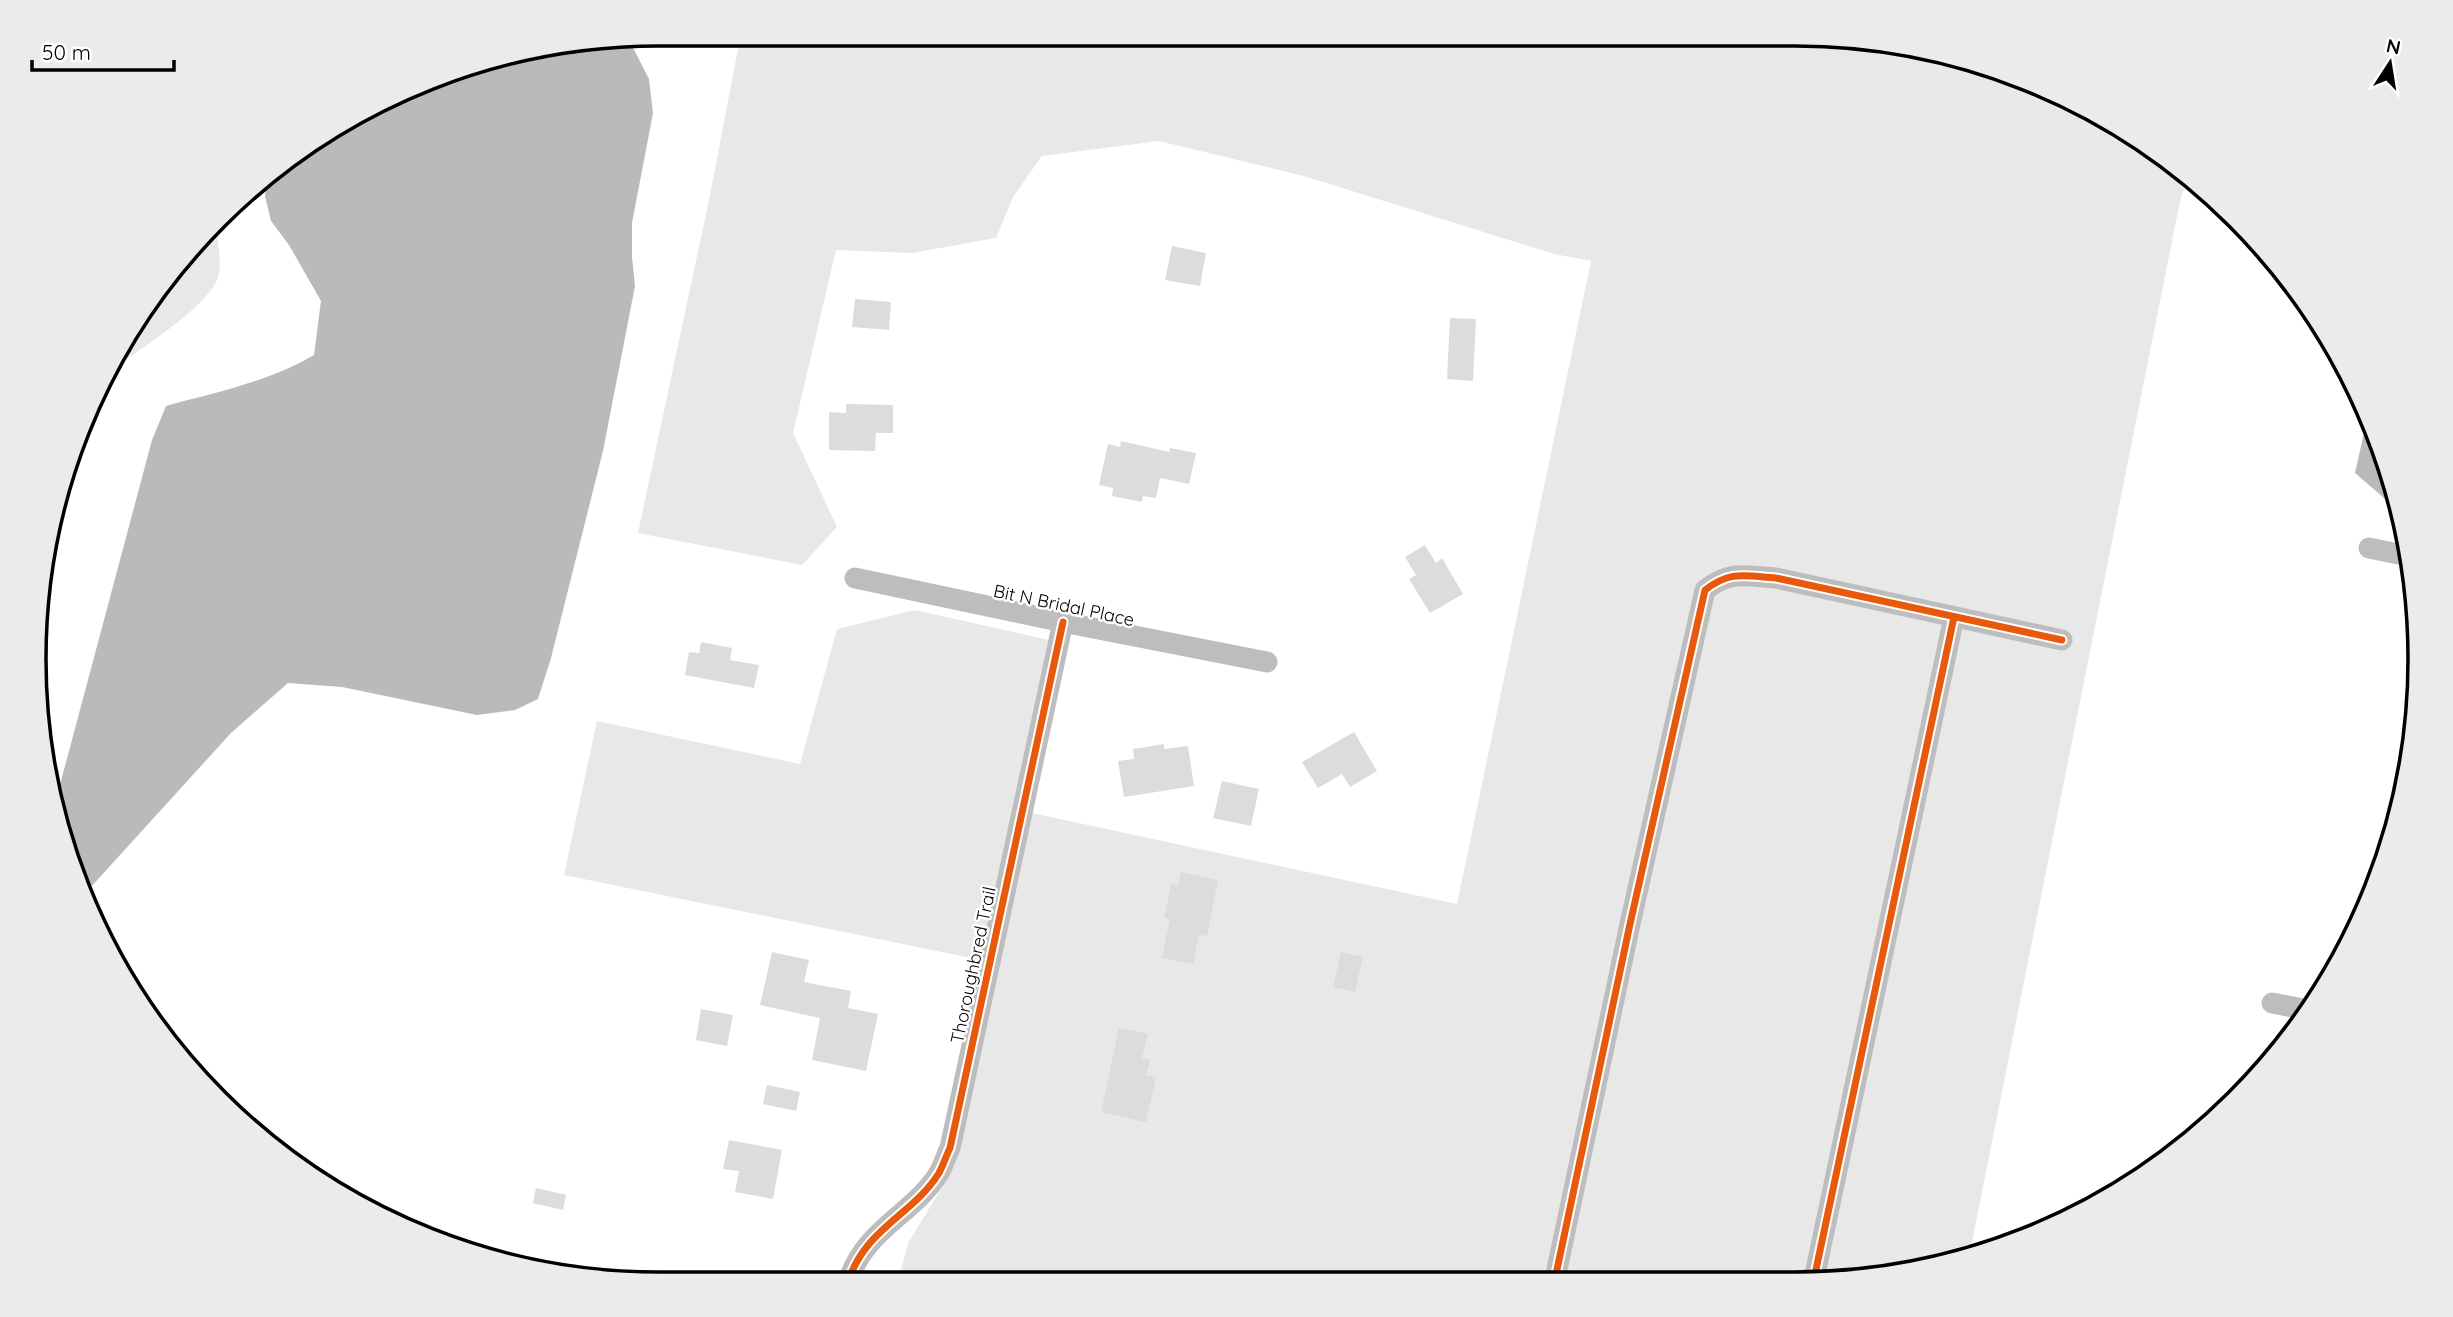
<svg xmlns="http://www.w3.org/2000/svg" width="2453" height="1317" font-family="Quicksand,sans-serif">
	<rect width="100%" height="100%" fill="#fff"/>
	<!-- green -->
	<path fill="#e8e8e8" d="M 741,33 L 1835,35 L 1957,55 L 2107,117 L 2189,175 L 2180,201 L 1969,1257 L 1876,1278 L 898,1282 L 908,1243 L 941,1189 L 959,1150 L 1032,813 L 1457,904 L 1591,261 L 1554,254 L 1304,176 L 1159,141 L 1042,156 L 1013,197 L 996,238 L 912,253 L 836,250 L 793,433 L 837,527 L 802,565 L 638,533 L 710,195 Z
		M 216,228 C 218,240 222,266 218,277 C 210,304 149,343 126,360 L 117,359 L 138,311 Z
		M 915,610 L 1049,640 L 981,960 L 564,875 L 597,721 L 800,764 L 837,629 Z"/>
	<!-- water -->
	<path fill="#bababa" d="M 628,38 L 649,79 L 653,113 L 632,223 L 632,257 L 635,286 L 603,451 L 551,658 L 538,699 L 515,710 L 477,715 L 342,687 L 288,683 L 231,733 L 90,888 L 79,890 L 57,796 L 152,440 L 166,406 C 217,392 268,382 314,355 L 321,301 L 289,245 L 271,221 L 265,196 L 267,174 L 278,163 L 457,67 Z
		M 2368,415 L 2398,496 L 2399,501 L 2384,498 L 2355,473 Z"/>
	<!-- building -->
	<path fill="#dcdcdc" d="M 1172,246 L 1206,253 L 1200,286 L 1165,280 Z
		M 855,299 L 891,302 L 889,330 L 852,327 Z
		M 1450,318 L 1476,319 L 1473,381 L 1447,379 Z
		M 846,404 L 893,405 L 893,433 L 876,433 L 875,451 L 829,450 L 829,412 L 846,413 Z
		M 1121,441 L 1169,452 L 1170,448 L 1196,453 L 1189,484 L 1160,478 L 1156,498 L 1143,496 L 1142,502 L 1112,496 L 1113,488 L 1099,485 L 1108,444 L 1120,447 Z
		M 1425,545 L 1436,563 L 1442,558 L 1463,594 L 1430,613 L 1409,579 L 1416,575 L 1405,557 Z
		M 701,642 L 732,648 L 730,660 L 759,665 L 754,688 L 685,675 L 689,652 L 699,653 Z
		M 1354,732 L 1377,771 L 1350,787 L 1342,774 L 1318,788 L 1302,762 Z
		M 1164,744 L 1164,749 L 1188,746 L 1194,786 L 1124,797 L 1118,761 L 1134,759 L 1133,749 Z
		M 1222,781 L 1259,789 L 1251,826 L 1213,818 Z
		M 1181,872 L 1218,880 L 1207,936 L 1199,934 L 1193,964 L 1162,958 L 1170,919 L 1164,918 L 1171,884 L 1178,885 Z
		M 772,952 L 809,960 L 804,982 L 851,991 L 848,1008 L 878,1014 L 866,1071 L 812,1060 L 820,1018 L 760,1005 Z
		M 1341,952 L 1363,957 L 1355,992 L 1333,987 Z
		M 701,1009 L 733,1015 L 727,1046 L 696,1040 Z
		M 1119,1028 L 1148,1034 L 1142,1058 L 1150,1060 L 1146,1075 L 1156,1077 L 1146,1122 L 1101,1112 Z
		M 767,1085 L 800,1092 L 796,1111 L 763,1104 Z
		M 729,1140 L 782,1150 L 773,1199 L 735,1192 L 739,1171 L 723,1169 Z
		M 536,1188 L 566,1195 L 563,1210 L 533,1203 Z"/>
	<g fill="none" stroke-linecap="round" stroke-linejoin="round">
		<!-- minor -->
		<path stroke="#bdbdbd" stroke-width="21" d="M 2369,548 L 2408,556
			M 855,578 L 1063,622 L 1267,662
			M 2400,803 L 2415,729
			M 2272,1003 L 2308,1010
			M 1555,1279 L 1630,924 L 1705,590 C 1731,570 1745,576 1776,578 L 2062,640
			M 1814,1279 L 1954,617
			M 848,1282 C 865,1228 913,1215 939,1173 C 943,1166 946,1156 950,1148 L 1063,622"/>
		<defs>
			<path id="cycleway" d="M 1555,1279 L 1630,924 L 1705,590 C 1731,570 1745,576 1776,578 L 2062,640
				M 1814,1279 L 1954,617
				M 848,1282 C 865,1228 913,1215 939,1173 C 943,1166 946,1156 950,1148 L 1063,622"/>
		</defs>
		<!-- cycleway casing -->
		<use href="#cycleway" stroke="#fff" stroke-width="11"/>
		<!-- cycleway -->
		<use href="#cycleway" stroke="#e8590c" stroke-width="7"/>
	</g>
	<g text-anchor="middle" dominant-baseline="central" stroke-width="5" stroke-linejoin="round" paint-order="stroke">
		<!-- street labels -->
		<g font-size="18" fill="#000" stroke="#fff">
			<text transform="translate(1064 605) rotate(12)">Bit N Bridal Place</text>
			<text transform="translate(973 965) rotate(-78)">Thoroughbred Trail</text>
		</g>
	</g>
	<!-- crop -->
	<path d="M0 0H2453V1317H0ZM659 46H1795A613 613 0 0 1 2408 659V659A613 613 0 0 1 1795 1272H659A613 613 0 0 1 46 659V659A613 613 0 0 1 659 46Z" fill="#ebebeb" fill-rule="evenodd"/>
	<path fill="none" stroke="#000" stroke-width="3.5" d="M659 46H1795A613 613 0 0 1 2408 659V659A613 613 0 0 1 1795 1272H659A613 613 0 0 1 46 659V659A613 613 0 0 1 659 46Z"/>
	<!-- north arrow -->
	<g transform="translate(2390 63) rotate(12)" stroke="#ffffff" stroke-width="5" paint-order="stroke">
	<path d="M0-5L12 26L0 18L-12 26Z" fill="#000000"/>
	<text y="-10" font-size="19" font-weight="bold" text-anchor="middle" fill="#000000">N</text>
	</g>
	<!-- scale -->
	<path d="M32 60v10h142v-10" fill="none" stroke="#000000" stroke-width="3.5"/>
	<text x="42" y="60" font-size="21" fill="#000000" stroke="#ffffff" stroke-width="5" paint-order="stroke">50 m</text>
</svg>
